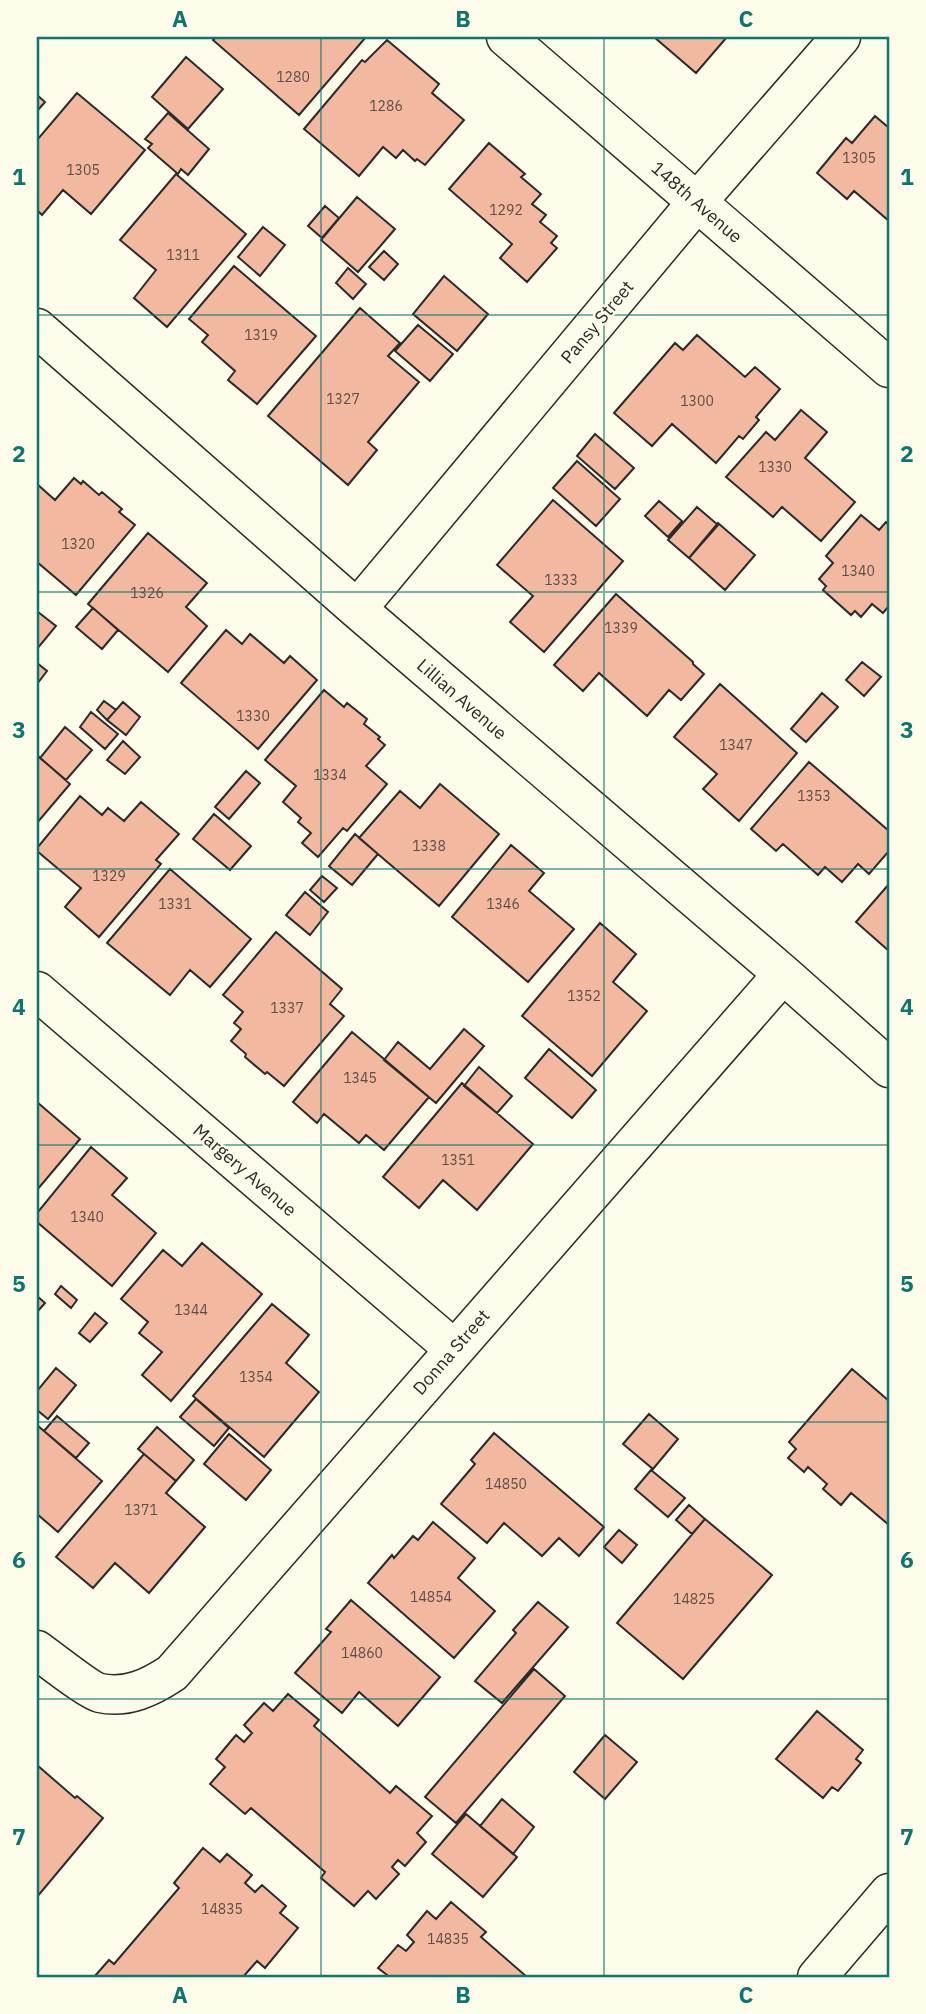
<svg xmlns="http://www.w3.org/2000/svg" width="926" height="2014" font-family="'IBM Plex Sans',sans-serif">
	<rect width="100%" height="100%" fill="#fdfbea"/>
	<!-- building -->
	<path fill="#f2b8a0" stroke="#2b2b2b" stroke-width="2" d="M 216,37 L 366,37 L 299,115 L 213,40 Z
		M 654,37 L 727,37 L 696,73 Z
		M 387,40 L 439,84 L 432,93 L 464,120 L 425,165 L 417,159 L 415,161 L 403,150 L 396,158 L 383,147 L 359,176 L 304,129 L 362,60 L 365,62 Z
		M 186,57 L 223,89 L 188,129 L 152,97 Z
		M 77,93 L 145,150 L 91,214 L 63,190 L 42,215 L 37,210 L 37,140 Z
		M 37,95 L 45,102 L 37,111 Z
		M 168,113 L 209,149 L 188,175 L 181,169 L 178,174 L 148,148 L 152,144 L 145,139 Z
		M 875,116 L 889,128 L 889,221 L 854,191 L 847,199 L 817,173 L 846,138 L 852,143 Z
		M 489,143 L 525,174 L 521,177 L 541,194 L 532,204 L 546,215 L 540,222 L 557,236 L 551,243 L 557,248 L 527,282 L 500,258 L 512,244 L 449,189 Z
		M 176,174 L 246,234 L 167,327 L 134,298 L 156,270 L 120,240 Z
		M 357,197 L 395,229 L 358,272 L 321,240 Z
		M 325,206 L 339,218 L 322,238 L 308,226 Z
		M 263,227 L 285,245 L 260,276 L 238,257 Z
		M 384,251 L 398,264 L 384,280 L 369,267 Z
		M 234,266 L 316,336 L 257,404 L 228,380 L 235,371 L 202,342 L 208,335 L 189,319 Z
		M 348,268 L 366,284 L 353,299 L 336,283 Z
		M 444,276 L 488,314 L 457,351 L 413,314 Z
		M 360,308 L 400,343 L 388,356 L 419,382 L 368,442 L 377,450 L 348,485 L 268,416 Z
		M 418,325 L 453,354 L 430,381 L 395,351 Z
		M 697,335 L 745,377 L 755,367 L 780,389 L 756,417 L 759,420 L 743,439 L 739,436 L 716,463 L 672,424 L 652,446 L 614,413 L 675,343 L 683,350 Z
		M 801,410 L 827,432 L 805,458 L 855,502 L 821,541 L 782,507 L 773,517 L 726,477 L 766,432 L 775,440 Z
		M 595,434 L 634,468 L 615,489 L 577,456 Z
		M 577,461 L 620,499 L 596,526 L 553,488 Z
		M 74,478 L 81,484 L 83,481 L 99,495 L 102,492 L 122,509 L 119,512 L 135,525 L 76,595 L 37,562 L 37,484 L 55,500 Z
		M 553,500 L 623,561 L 544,652 L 510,622 L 533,596 L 497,565 Z
		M 659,501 L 682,521 L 668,537 L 645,516 Z
		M 697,507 L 718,525 L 689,558 L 668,540 Z
		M 861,515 L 879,530 L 886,522 L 889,525 L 889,606 L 883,613 L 872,604 L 861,617 L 855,611 L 851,615 L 823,590 L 826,586 L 819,579 L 833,563 L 826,556 Z
		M 718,523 L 755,555 L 725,590 L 689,558 Z
		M 148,533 L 207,583 L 186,607 L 207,626 L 168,672 L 88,604 Z
		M 616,594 L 693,662 L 693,664 L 704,674 L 681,700 L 669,690 L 647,716 L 599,673 L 583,691 L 554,665 Z
		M 93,608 L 118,630 L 102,649 L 76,627 Z
		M 38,612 L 56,626 L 37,649 L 37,613 Z
		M 226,630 L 242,644 L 250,634 L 284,663 L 290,656 L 317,680 L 258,749 L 181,683 Z
		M 862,662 L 881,677 L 864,696 L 846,680 Z
		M 37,663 L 47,671 L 37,684 Z
		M 720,684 L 797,753 L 739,821 L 703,789 L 717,774 L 674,737 Z
		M 324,690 L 344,707 L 347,703 L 367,719 L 364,724 L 380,737 L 378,739 L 385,745 L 366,766 L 387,784 L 347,831 L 343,828 L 318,857 L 302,843 L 311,833 L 298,822 L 301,818 L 283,802 L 296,786 L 265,760 Z
		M 822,693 L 838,707 L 806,742 L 791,729 Z
		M 104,701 L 116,710 L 107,720 L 97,710 Z
		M 123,702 L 140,717 L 126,735 L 107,720 Z
		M 91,712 L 118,734 L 105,749 L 80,727 Z
		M 65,727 L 92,750 L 66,780 L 40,758 Z
		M 123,741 L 140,757 L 125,774 L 107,760 Z
		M 37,755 L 70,784 L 37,823 Z
		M 809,762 L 889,831 L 889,851 L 869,874 L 858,864 L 842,882 L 825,867 L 818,875 L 783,844 L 776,851 L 751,829 Z
		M 246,771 L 260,783 L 229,819 L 215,807 Z
		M 440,784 L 499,834 L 439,906 L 359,838 L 400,791 L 420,808 Z
		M 80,796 L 102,815 L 108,808 L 124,821 L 141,802 L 179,834 L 156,860 L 161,864 L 99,937 L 65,907 L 81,888 L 37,851 L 37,848 Z
		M 214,814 L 251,846 L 230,870 L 193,839 Z
		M 355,834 L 378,854 L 352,885 L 329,866 Z
		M 511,845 L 544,873 L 529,891 L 574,929 L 528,982 L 452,917 Z
		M 170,869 L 251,939 L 210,987 L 190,970 L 170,995 L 107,943 Z
		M 322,876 L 337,888 L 324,902 L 310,890 Z
		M 889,884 L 889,951 L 856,922 Z
		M 305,892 L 328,912 L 310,935 L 286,915 Z
		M 600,923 L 636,954 L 613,982 L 647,1011 L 592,1076 L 522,1016 Z
		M 276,932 L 342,989 L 330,1004 L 344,1016 L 284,1086 L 267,1072 L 265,1074 L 245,1057 L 246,1054 L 231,1041 L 241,1029 L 234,1023 L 243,1012 L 223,995 Z
		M 464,1029 L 484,1046 L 436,1103 L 384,1060 L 398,1042 L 430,1069 Z
		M 352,1032 L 429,1097 L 384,1150 L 366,1135 L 359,1143 L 324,1114 L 317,1123 L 293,1102 Z
		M 549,1049 L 596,1090 L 572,1118 L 525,1078 Z
		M 479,1067 L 512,1096 L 497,1113 L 464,1086 Z
		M 462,1083 L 533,1144 L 477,1210 L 443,1180 L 419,1208 L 383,1177 Z
		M 37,1102 L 80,1139 L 37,1190 Z
		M 91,1147 L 127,1178 L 112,1195 L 156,1233 L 112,1286 L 37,1222 L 37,1213 Z
		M 202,1243 L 262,1294 L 171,1401 L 142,1375 L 162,1352 L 139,1333 L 148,1322 L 121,1299 L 163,1250 L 182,1266 Z
		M 61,1286 L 77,1300 L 71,1308 L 55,1294 Z
		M 37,1296 L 45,1303 L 37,1312 Z
		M 272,1304 L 309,1335 L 286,1363 L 319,1392 L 264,1457 L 193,1396 Z
		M 95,1313 L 107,1323 L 90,1342 L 79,1333 Z
		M 56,1368 L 76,1385 L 48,1419 L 37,1410 L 37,1391 Z
		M 852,1369 L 889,1401 L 889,1525 L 851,1493 L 841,1505 L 823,1489 L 827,1484 L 808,1467 L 804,1472 L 788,1458 L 796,1449 L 789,1442 Z
		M 196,1399 L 229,1428 L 214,1446 L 180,1417 Z
		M 649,1414 L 678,1439 L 653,1469 L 623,1444 Z
		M 57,1416 L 89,1443 L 76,1458 L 44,1431 Z
		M 37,1425 L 102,1481 L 58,1532 L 37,1514 Z
		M 157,1427 L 194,1460 L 176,1481 L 138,1449 Z
		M 494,1433 L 604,1527 L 579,1556 L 559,1538 L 542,1556 L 504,1523 L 487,1543 L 441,1504 L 475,1464 L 471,1460 Z
		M 229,1434 L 271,1470 L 246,1500 L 204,1464 Z
		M 144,1454 L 176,1481 L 166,1493 L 205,1527 L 149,1593 L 115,1563 L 93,1588 L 56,1557 Z
		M 651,1470 L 685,1498 L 668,1517 L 635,1489 Z
		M 689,1505 L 705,1519 L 692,1534 L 676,1520 Z
		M 705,1519 L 772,1575 L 683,1679 L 617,1623 Z
		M 433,1522 L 475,1558 L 458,1578 L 495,1611 L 454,1658 L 368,1583 L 392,1555 L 394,1558 L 413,1536 L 418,1540 Z
		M 619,1530 L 637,1545 L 622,1563 L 604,1547 Z
		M 351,1600 L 440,1677 L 398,1726 L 359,1692 L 342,1713 L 295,1673 L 331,1632 L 326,1629 Z
		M 538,1602 L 568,1627 L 502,1703 L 475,1681 L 516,1633 L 513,1630 Z
		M 534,1669 L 565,1696 L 456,1823 L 425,1797 Z
		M 288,1694 L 319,1720 L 314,1726 L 390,1793 L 396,1786 L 432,1816 L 417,1833 L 426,1842 L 405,1866 L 398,1860 L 392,1867 L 399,1874 L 376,1899 L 368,1891 L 354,1906 L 321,1878 L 325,1872 L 251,1808 L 245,1814 L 210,1784 L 225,1767 L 216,1759 L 236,1735 L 244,1742 L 252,1733 L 244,1725 L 264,1703 L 273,1711 Z
		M 817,1711 L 863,1750 L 856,1759 L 861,1763 L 838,1791 L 832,1787 L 823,1798 L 776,1759 Z
		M 605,1735 L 637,1762 L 605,1799 L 574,1772 Z
		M 37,1765 L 75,1798 L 77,1796 L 103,1818 L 37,1897 Z
		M 502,1799 L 534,1827 L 513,1854 L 480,1826 Z
		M 466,1814 L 517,1857 L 483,1897 L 432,1854 Z
		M 203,1848 L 220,1862 L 227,1854 L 252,1875 L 245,1883 L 255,1892 L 262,1885 L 286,1906 L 280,1913 L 298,1928 L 265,1968 L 257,1961 L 243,1977 L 94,1977 L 109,1960 L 114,1964 L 179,1888 L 174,1883 Z
		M 451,1902 L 486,1932 L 481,1937 L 527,1977 L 386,1977 L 387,1975 L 378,1968 L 398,1945 L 406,1951 L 414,1942 L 407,1935 L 427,1911 L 436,1919 Z"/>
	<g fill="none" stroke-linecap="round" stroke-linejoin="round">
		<defs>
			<path id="minor" d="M 506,37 L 889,368
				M 37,328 L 357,609 L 783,974 L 889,1068
				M 357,609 L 697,202 L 841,37
				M 37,991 L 454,1349
				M 37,1650 C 48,1658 90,1691 100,1693 C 127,1699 151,1687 172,1673 L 783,974"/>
			<path id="major" d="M 817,1977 L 889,1893"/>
		</defs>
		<!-- minor casing -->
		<use href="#minor" stroke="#2b2b2b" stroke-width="41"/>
		<!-- major casing -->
		<use href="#major" stroke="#2b2b2b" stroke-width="41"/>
		<!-- minor -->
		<use href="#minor" stroke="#fdfbea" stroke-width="38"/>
		<!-- major -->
		<use href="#major" stroke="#fdfbea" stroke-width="38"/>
	</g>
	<!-- grid -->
	<path fill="none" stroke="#0f766e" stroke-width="2" stroke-opacity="0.55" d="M 321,37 L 321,1977M 604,37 L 604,1977M 37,315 L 889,315M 37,592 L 889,592M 37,869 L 889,869M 37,1145 L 889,1145M 37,1422 L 889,1422M 37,1699 L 889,1699"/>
	<g text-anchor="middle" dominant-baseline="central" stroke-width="5" stroke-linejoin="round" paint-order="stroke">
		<!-- number labels -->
		<g font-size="14" fill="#5d4e48">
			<text x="293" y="77">1280</text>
			<text x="386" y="106">1286</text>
			<text x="859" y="158">1305</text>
			<text x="83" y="170">1305</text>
			<text x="506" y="210">1292</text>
			<text x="183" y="255">1311</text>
			<text x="261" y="335">1319</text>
			<text x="343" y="399">1327</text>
			<text x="697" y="401">1300</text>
			<text x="775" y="467">1330</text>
			<text x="78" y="544">1320</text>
			<text x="858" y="571">1340</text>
			<text x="561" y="580">1333</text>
			<text x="147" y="593">1326</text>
			<text x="621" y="628">1339</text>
			<text x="253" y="716">1330</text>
			<text x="736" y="745">1347</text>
			<text x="330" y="775">1334</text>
			<text x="814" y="796">1353</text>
			<text x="429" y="846">1338</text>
			<text x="109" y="876">1329</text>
			<text x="175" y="904">1331</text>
			<text x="503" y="904">1346</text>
			<text x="584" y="996">1352</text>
			<text x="287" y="1008">1337</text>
			<text x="360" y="1078">1345</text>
			<text x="458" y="1160">1351</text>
			<text x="87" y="1217">1340</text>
			<text x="191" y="1310">1344</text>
			<text x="256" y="1377">1354</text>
			<text x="506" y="1484">14850</text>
			<text x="141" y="1510">1371</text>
			<text x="431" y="1597">14854</text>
			<text x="694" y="1599">14825</text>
			<text x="362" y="1653">14860</text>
			<text x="222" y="1909">14835</text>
			<text x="448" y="1939">14835</text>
		</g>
		<!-- street labels -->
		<g font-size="18" fill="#2b2b2b" stroke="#fdfbea">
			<text transform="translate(697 202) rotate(41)">148th Avenue</text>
			<text transform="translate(597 322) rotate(-50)">Pansy Street</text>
			<text transform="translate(462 699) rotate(41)">Lillian Avenue</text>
			<text transform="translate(245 1170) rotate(41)">Margery Avenue</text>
			<text transform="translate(451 1352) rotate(-49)">Donna Street</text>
		</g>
	</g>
	<!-- border -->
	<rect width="926" height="2014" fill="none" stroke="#fdfbea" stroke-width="77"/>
	<rect x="38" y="38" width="850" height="1938" fill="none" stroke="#0f766e" stroke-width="2.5"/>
	<g font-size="23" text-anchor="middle" font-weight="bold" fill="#0f766e">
		<text x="180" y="27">A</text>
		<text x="463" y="27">B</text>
		<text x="746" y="27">C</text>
		<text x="19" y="185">1</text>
		<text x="907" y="185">1</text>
		<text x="19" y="462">2</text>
		<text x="907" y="462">2</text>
		<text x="19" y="738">3</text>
		<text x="907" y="738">3</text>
		<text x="19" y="1015">4</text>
		<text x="907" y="1015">4</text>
		<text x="19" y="1292">5</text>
		<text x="907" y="1292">5</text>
		<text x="19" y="1568">6</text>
		<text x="907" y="1568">6</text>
		<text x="19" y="1845">7</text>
		<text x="907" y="1845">7</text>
		<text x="180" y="2003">A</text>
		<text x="463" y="2003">B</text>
		<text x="746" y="2003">C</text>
	</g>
</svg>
